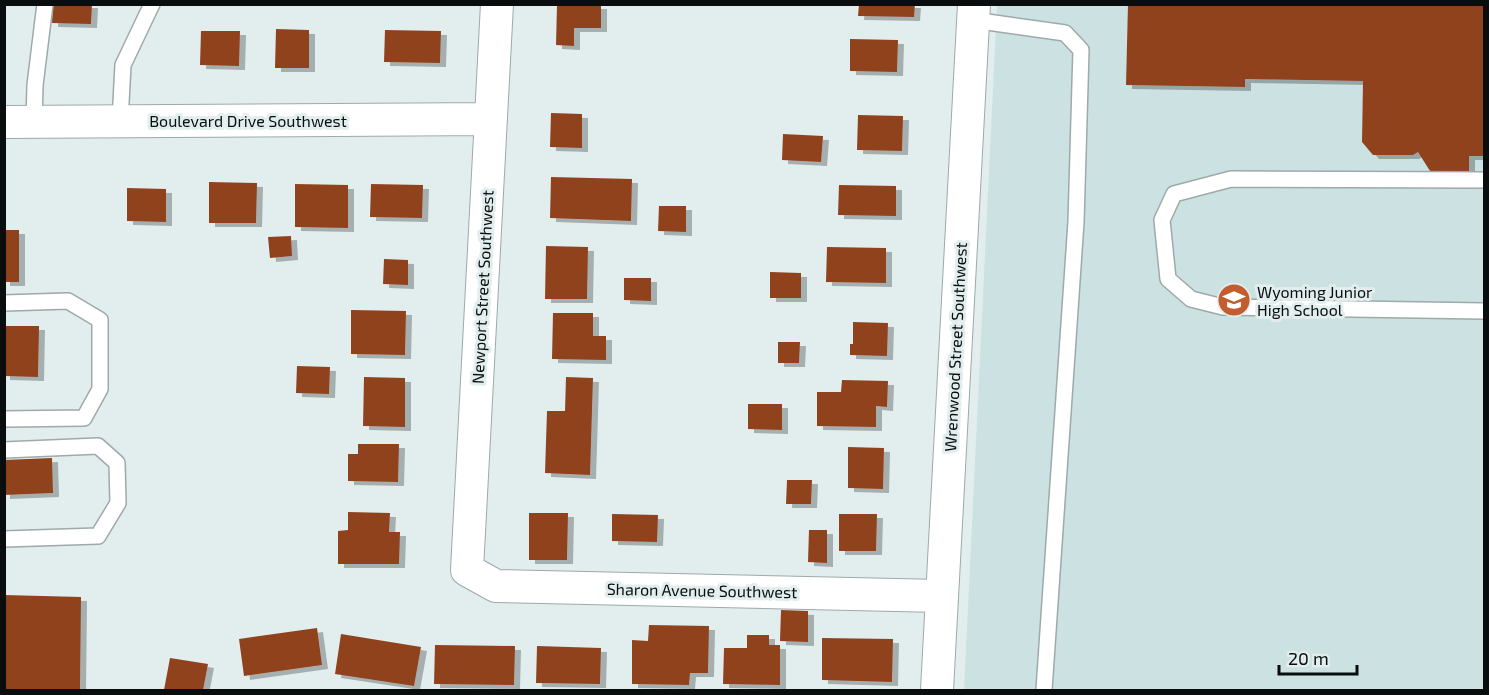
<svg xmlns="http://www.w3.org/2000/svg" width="1489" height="695" font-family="'Exo 2',sans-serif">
	<defs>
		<filter id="shadow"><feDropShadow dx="6" dy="4" stdDeviation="0" flood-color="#0004"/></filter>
	</defs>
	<rect width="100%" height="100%" fill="#e2eeee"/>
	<!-- built -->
	<path fill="#cce2e2" d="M 997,5 L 1484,5 L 1484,690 L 964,690 Z"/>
	<!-- building -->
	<path fill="#90421f" filter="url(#shadow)" d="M 53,4 L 92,4 L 91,24 L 52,23 Z
		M 859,4 L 915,4 L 914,17 L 858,16 Z
		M 1128,4 L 1484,4 L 1484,156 L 1469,156 L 1469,171 L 1430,171 L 1418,152 L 1413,155 L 1373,155 L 1362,142 L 1363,81 L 1245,79 L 1245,87 L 1126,85 Z
		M 557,5 L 601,5 L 601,28 L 574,28 L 574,46 L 556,45 Z
		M 276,29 L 309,30 L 309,68 L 275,68 Z
		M 385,30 L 441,31 L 440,63 L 384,62 Z
		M 201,31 L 240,31 L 239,66 L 200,65 Z
		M 850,39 L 898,40 L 897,72 L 850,71 Z
		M 551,113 L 582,114 L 582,148 L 550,147 Z
		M 858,115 L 903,116 L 902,151 L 857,150 Z
		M 783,134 L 823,136 L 821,162 L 782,160 Z
		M 551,177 L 632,179 L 631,221 L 550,218 Z
		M 209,182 L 257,183 L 256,223 L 209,223 Z
		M 295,184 L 348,185 L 348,228 L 295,227 Z
		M 371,184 L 423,185 L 422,218 L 370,217 Z
		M 839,185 L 896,186 L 896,216 L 838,215 Z
		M 127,188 L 166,189 L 166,222 L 127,221 Z
		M 659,206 L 686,206 L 686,232 L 658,231 Z
		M 4,230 L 19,230 L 19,282 L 4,282 Z
		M 291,236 L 292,256 L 270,258 L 268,237 Z
		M 546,246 L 588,247 L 587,299 L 545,299 Z
		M 827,247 L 886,248 L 886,283 L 826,282 Z
		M 384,259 L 408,260 L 408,285 L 383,284 Z
		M 770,272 L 801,273 L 801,298 L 770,298 Z
		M 624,278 L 651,278 L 651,301 L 624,300 Z
		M 351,310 L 406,311 L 405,355 L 351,354 Z
		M 553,313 L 593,313 L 593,336 L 606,336 L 606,360 L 552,359 Z
		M 853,322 L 888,323 L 887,356 L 850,355 L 850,344 L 853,344 Z
		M 4,326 L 39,326 L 38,377 L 4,376 Z
		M 778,342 L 800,342 L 799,363 L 778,363 Z
		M 297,366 L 330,367 L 329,394 L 296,393 Z
		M 364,377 L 405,378 L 405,427 L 363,426 Z
		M 566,377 L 593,378 L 590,475 L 545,473 L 547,411 L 565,411 Z
		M 842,380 L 888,381 L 887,407 L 876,406 L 876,427 L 817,426 L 817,392 L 841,392 Z
		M 748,404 L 782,404 L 782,430 L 748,429 Z
		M 358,444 L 399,444 L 398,482 L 348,481 L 348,454 L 358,454 Z
		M 848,447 L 884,448 L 883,489 L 848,488 Z
		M 52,458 L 53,493 L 4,495 L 4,460 Z
		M 787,480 L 812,480 L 811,504 L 786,504 Z
		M 348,512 L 390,513 L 389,532 L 400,532 L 399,564 L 338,564 L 338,531 L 348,530 Z
		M 529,513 L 568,513 L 567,560 L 529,560 Z
		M 612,514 L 658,515 L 657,542 L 612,541 Z
		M 839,514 L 877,514 L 876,551 L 839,551 Z
		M 809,530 L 827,530 L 827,563 L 808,562 Z
		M 4,595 L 81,597 L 80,690 L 4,690 Z
		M 781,610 L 808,611 L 808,642 L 780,641 Z
		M 649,625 L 709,626 L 708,673 L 690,673 L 689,685 L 632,684 L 632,640 L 648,641 Z
		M 317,628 L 322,665 L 244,676 L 239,639 Z
		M 341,634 L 421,647 L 414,686 L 335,674 Z
		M 747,635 L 769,635 L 769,645 L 780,645 L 780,685 L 723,684 L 724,648 L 747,648 Z
		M 822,638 L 893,639 L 892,682 L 822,680 Z
		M 435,645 L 515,646 L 514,685 L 434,684 Z
		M 537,646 L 601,648 L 600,684 L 536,683 Z
		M 170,658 L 208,664 L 203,690 L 164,690 Z"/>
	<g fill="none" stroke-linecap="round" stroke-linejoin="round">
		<defs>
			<path id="service" d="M 973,20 L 1065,33 L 1081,50 L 1076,222 L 1044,690
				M 120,121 L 123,65 L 152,4
				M 34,122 L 35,85 L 45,4
				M 1484,180 L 1231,179 L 1174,194 L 1162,220 L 1168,279 L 1191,299 L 1223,307 L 1484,311
				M 4,303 L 68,301 L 100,320 L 100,389 L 84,418 L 4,419
				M 4,450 L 98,446 L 117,463 L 118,503 L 98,536 L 4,539"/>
			<path id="minor" d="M 497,4 L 467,570 L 496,586 L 941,596
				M 4,122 L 491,119
				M 937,690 L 974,4"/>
		</defs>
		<!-- service casing -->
		<use href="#service" stroke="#9ea9a9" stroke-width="18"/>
		<!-- minor casing -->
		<use href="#minor" stroke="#9ea9a9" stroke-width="34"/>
		<!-- service -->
		<use href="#service" stroke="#fff" stroke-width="15"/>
		<!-- minor -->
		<use href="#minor" stroke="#fff" stroke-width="32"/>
	</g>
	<!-- icons -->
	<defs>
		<symbol id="school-disc" viewBox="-11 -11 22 22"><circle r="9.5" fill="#c35c2f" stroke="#e2eeee"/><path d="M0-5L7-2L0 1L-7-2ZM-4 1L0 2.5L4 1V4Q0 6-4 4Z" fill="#fff"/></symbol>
	</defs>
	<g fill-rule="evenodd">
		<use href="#school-disc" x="1215" y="281" width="38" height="38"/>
	</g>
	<g text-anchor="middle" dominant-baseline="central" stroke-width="6" stroke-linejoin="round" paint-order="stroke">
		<!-- street labels -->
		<g font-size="16" fill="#090d0d" stroke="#e2eeee">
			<text x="248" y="120">Boulevard Drive Southwest</text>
			<text transform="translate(482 287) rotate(-87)">Newport Street Southwest</text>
			<text transform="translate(955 347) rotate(-87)">Wrenwood Street Southwest</text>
			<text transform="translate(702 590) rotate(1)">Sharon Avenue Southwest</text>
		</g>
		<!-- poi labels -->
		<g font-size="16" fill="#090d0d" stroke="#e2eeee" text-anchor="start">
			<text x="1257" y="291">Wyoming Junior<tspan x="1257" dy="18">High School</tspan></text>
		</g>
	</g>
	<!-- border -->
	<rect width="1489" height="695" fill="none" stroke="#090d0d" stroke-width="12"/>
	<!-- scale -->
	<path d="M1279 665v9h78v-9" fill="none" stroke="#090d0d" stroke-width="3"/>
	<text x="1288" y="665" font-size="18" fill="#090d0d" stroke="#e2eeee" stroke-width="4.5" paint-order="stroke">20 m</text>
</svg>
